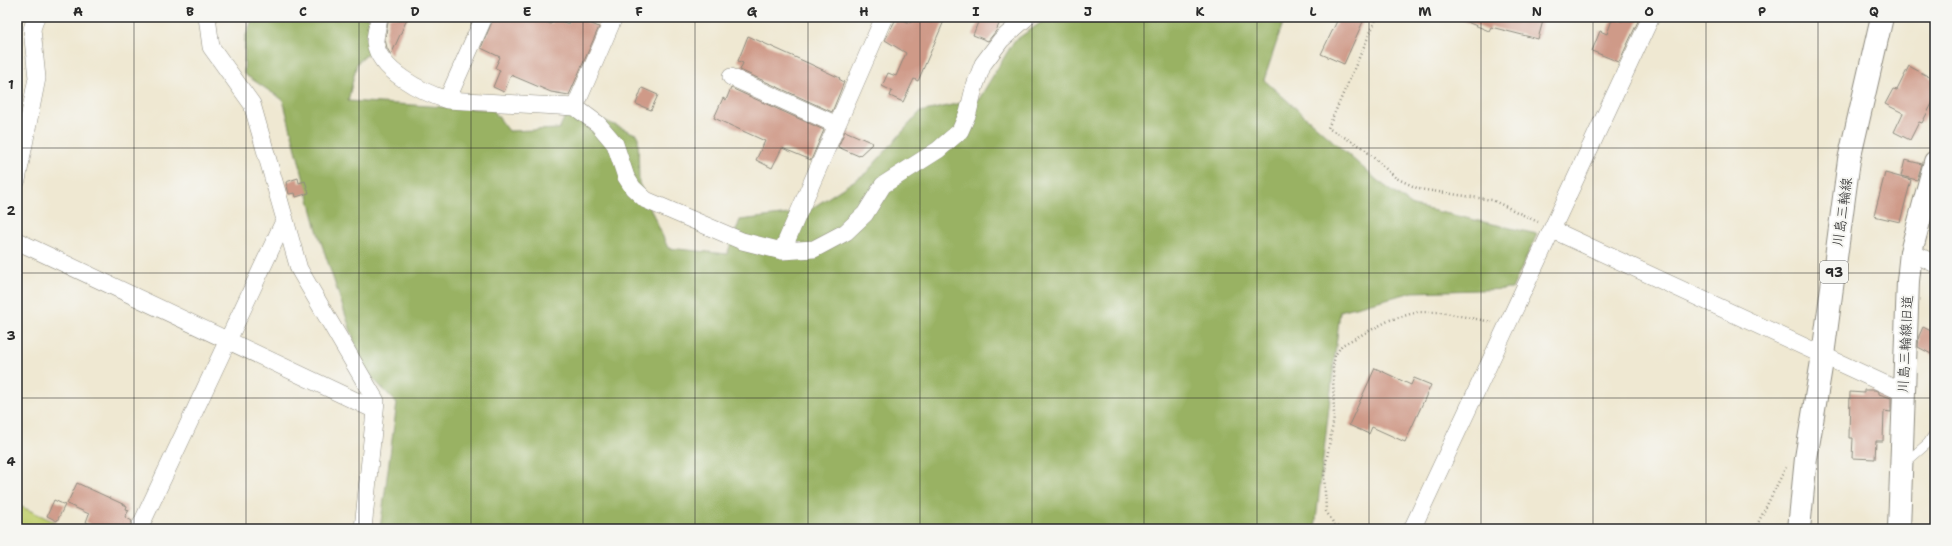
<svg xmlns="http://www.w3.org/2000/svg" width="1952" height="546" font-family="'Shantell Sans','Klee One',sans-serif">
	<rect width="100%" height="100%" fill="#f6f6f2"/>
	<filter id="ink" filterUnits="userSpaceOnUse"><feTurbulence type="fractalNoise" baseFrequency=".025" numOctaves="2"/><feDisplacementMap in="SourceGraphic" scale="8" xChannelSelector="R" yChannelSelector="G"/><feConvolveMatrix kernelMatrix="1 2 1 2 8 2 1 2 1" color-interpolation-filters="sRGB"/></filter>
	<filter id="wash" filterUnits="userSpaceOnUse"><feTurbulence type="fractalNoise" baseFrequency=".012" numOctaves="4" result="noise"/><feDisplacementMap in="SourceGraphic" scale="16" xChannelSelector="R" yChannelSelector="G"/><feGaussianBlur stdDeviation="0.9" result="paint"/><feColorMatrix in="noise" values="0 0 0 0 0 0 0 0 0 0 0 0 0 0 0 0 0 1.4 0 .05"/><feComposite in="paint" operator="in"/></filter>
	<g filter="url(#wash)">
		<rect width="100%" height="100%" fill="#efe8d2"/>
		<!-- green -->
		<path fill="#c2d072" stroke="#767e4e" d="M 22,507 L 55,522 L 52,529 L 17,529 L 17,517 Z"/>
		<!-- forest -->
		<path fill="#99b264" stroke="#626e48" d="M 253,17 L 381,17 L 374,48 L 357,63 L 348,101 L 493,110 L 509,131 L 559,129 L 570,106 L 638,135 L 639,183 L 668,248 L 727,254 L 740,220 L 806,212 L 866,173 L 920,112 L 979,99 L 1014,41 L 1049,17 L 1285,17 L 1264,80 L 1378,181 L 1413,206 L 1537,234 L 1512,289 L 1413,292 L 1340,311 L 1315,529 L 380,529 L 397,403 L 364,370 L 317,230 L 283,100 L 244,74 L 245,38 Z"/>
		<g id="blocks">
			<!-- building -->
			<path fill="#cf9a88" d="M 389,17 L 408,17 L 391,55 L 387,48 L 385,39 Z
				M 494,17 L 534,17 L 551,24 L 554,18 L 568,24 L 571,17 L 575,17 L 599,27 L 569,95 L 551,92 L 511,75 L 504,92 L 493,87 L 500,70 L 495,68 L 500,57 L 481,48 Z
				M 897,17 L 910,23 L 912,17 L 935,17 L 944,21 L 918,81 L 914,79 L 903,102 L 890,96 L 892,91 L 882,86 L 888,73 L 896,76 L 906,53 L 885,40 Z
				M 980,17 L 1002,17 L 996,31 L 988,41 L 973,35 Z
				M 1339,17 L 1365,17 L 1344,64 L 1321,54 Z
				M 1455,17 L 1544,17 L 1538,39 L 1491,27 L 1489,31 Z
				M 1613,17 L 1622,21 L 1624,17 L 1640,17 L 1619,62 L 1592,51 L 1600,31 L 1607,34 Z
				M 748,36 L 808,63 L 840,78 L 839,79 L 844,82 L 832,112 L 740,70 L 743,63 L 738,61 Z
				M 1909,66 L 1935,80 L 1935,98 L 1922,123 L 1919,122 L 1910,140 L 1894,132 L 1903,113 L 1885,104 L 1893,89 L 1897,90 Z
				M 642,88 L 658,95 L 651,110 L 636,104 Z
				M 731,88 L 824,130 L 811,160 L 782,148 L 772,168 L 756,160 L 765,141 L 714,118 L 723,98 L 726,100 Z
				M 845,131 L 873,143 L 859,156 L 838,147 Z
				M 1905,160 L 1922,164 L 1917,180 L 1901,176 Z
				M 1885,173 L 1911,180 L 1900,222 L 1874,216 Z
				M 298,178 L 299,183 L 305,181 L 309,193 L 296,197 L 295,193 L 289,194 L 286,182 Z
				M 1923,327 L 1935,333 L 1935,356 L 1918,347 L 1919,336 Z
				M 1375,368 L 1411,385 L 1414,378 L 1431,385 L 1405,442 L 1372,427 L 1369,434 L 1349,425 Z
				M 1864,390 L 1875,390 L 1879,392 L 1879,394 L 1891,398 L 1891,412 L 1884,411 L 1883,441 L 1876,441 L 1875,459 L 1852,458 L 1853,438 L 1849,438 L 1850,392 L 1864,393 Z
				M 77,483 L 127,506 L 126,509 L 129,510 L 125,517 L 132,521 L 129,529 L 100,529 L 86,522 L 89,514 L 67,504 Z
				M 54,500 L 65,505 L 57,521 L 47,516 Z"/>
		</g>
	</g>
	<g filter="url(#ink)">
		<use href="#blocks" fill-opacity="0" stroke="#8d8a7e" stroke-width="1"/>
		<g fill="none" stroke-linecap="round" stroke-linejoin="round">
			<defs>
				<path id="lane" d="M 1904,464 L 1928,443 L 1935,432"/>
				<path id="street" d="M 207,17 L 211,47 L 252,104 L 299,269 L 376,401 L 363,529
					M 379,17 C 378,25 375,34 375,42 C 379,71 422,92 447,100 L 575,107 L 598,124 L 615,144 L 626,177 L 633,188 L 646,200 L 742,241 L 782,251 L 814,249 L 846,232 L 865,214 L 883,185 L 938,150 L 960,131 L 968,113 L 974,88 L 983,64 L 1001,40 L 1027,17
					M 731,77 L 837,125
					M 447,100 L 484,17
					M 575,107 L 614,17
					M 17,180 L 37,78 L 32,29 L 36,17
					M 1553,230 L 1902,392
					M 17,241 L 375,410
					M 782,251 L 884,17
					M 1911,252 L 1935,264
					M 139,529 L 285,219
					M 1412,529 L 1651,17"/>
				<path id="secondary" d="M 1899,529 L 1908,281 L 1911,252 L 1935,162"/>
				<path id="primary" d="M 1799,529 L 1806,458 L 1823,355 L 1849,160 L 1882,17"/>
			</defs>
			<!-- lane casing -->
			<use href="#lane" stroke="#8d8a7e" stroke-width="10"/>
			<!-- street casing -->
			<use href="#street" stroke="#8d8a7e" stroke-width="18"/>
			<!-- secondary casing -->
			<use href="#secondary" stroke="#8d8a7e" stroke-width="24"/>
			<!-- primary casing -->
			<use href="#primary" stroke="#8d8a7e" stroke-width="24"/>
			<!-- path -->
			<path stroke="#8d8a7e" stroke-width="2.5" stroke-dasharray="1 3" stroke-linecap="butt" d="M 1377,17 L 1328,128 L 1362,147 L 1396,178 L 1419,189 L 1492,200 L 1538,222
				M 1342,529 L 1334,524 L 1326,511 L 1324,474 L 1334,418 L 1333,367 L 1335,355 L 1342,345 L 1390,320 L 1417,312 L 1440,312 L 1492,322
				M 1755,529 L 1786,467"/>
			<!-- lane -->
			<use href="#lane" stroke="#fff" stroke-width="9"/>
			<!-- street -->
			<use href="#street" stroke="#fff" stroke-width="17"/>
			<!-- secondary -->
			<use href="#secondary" stroke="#fff" stroke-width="22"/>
			<!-- primary -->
			<use href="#primary" stroke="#fff" stroke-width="22"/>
		</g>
	</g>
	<!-- grid -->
	<path fill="none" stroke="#2b2b2b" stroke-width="1" stroke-opacity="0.55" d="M 134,17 L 134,529M 246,17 L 246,529M 359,17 L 359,529M 471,17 L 471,529M 583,17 L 583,529M 695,17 L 695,529M 808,17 L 808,529M 920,17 L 920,529M 1032,17 L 1032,529M 1144,17 L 1144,529M 1257,17 L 1257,529M 1369,17 L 1369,529M 1481,17 L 1481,529M 1593,17 L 1593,529M 1706,17 L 1706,529M 1818,17 L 1818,529M 17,148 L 1935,148M 17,273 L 1935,273M 17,398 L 1935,398"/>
	<g text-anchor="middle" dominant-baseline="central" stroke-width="4" stroke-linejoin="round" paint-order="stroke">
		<!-- shield labels -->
		<rect fill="#f6f6f2" stroke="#686867" stroke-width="1" x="1820" y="261" width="28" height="22" rx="3"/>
		<g font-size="13" font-weight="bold" fill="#2b2b2b">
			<text x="1834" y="272">93</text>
		</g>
		<!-- street labels -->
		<g font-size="14" fill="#2b2b2b" stroke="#f6f6f2">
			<text transform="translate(1842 212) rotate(-82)">川島三輪線</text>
			<text transform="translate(1905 344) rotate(-87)">川島三輪線旧道</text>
		</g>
	</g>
	<!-- margin -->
	<rect width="1952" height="546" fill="none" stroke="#f6f6f2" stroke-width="44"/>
	<rect x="22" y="22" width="1908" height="502" fill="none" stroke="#2b2b2b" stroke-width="1.5"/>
	<g font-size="13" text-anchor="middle" font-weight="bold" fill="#2b2b2b">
		<text x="78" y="16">A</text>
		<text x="190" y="16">B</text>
		<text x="303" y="16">C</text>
		<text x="415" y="16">D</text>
		<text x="527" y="16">E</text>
		<text x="639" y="16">F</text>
		<text x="752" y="16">G</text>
		<text x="864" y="16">H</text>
		<text x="976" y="16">I</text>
		<text x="1088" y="16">J</text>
		<text x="1200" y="16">K</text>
		<text x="1313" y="16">L</text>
		<text x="1425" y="16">M</text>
		<text x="1537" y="16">N</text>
		<text x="1649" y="16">O</text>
		<text x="1762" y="16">P</text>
		<text x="1874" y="16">Q</text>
		<text x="11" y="89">1</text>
		<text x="11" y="215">2</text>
		<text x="11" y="340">3</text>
		<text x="11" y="466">4</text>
	</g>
</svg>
